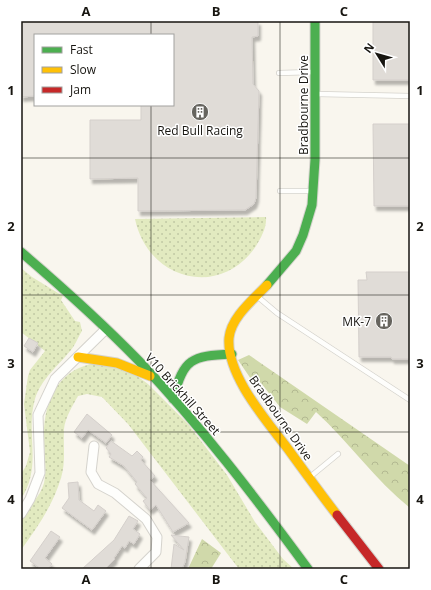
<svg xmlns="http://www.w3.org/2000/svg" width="431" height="590" font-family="'Open Sans',sans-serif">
	<defs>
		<pattern id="grass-dots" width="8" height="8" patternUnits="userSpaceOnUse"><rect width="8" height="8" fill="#e2eac0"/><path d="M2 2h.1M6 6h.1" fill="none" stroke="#c1c8a4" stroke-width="1.8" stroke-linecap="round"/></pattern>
		<pattern id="forest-crowns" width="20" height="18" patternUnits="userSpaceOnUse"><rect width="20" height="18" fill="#d0d9aa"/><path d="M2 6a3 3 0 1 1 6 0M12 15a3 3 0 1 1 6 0" fill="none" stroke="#b2b991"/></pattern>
		<filter id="shadow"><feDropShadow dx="2.5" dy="4.5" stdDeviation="1" flood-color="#0004"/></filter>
	</defs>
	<rect width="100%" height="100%" fill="#f9f6ee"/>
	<!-- grass -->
	<path fill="url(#grass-dots)" d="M 266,217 C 267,227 261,238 256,246 C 221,299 148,281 135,219 Z
		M 21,268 L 32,277 L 63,296 L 61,300 L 75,321 L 80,322 L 82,331 C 78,337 76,344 71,350 C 59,365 41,379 35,399 C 25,433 43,466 21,499 L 21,474 L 26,466 L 30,452 L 24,404 L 28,376 L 30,370 L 45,351 L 21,332 Z
		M 98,363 L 133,373 L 148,384 L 188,424 L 227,475 L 255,522 L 283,559 L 294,569 L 239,569 L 128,424 L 102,397 L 87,394 L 78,396 C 73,405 65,418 64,429 C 63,446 66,462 61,478 C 53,505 37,528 21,550 C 21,542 19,531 21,523 C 24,511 40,498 44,483 C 47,468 44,453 44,438 C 43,401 59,367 98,363 Z"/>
	<!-- forest -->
	<path fill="url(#forest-crowns)" d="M 249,355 L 410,466 L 410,508 C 375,480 349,442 316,412 L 307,424 L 280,407 L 261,383 L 253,382 L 238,360 Z
		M 202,539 L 221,553 L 211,569 L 188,569 Z"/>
	<!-- building -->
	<path fill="#e0dcd7" stroke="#d4cfcb" filter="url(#shadow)" d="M 21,21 L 258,21 L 258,36 L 252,37 L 253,84 L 259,91 L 256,198 L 254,204 L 245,210 L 138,211 L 138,178 L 90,179 L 90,120 L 141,120 L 141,105 L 173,105 L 173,35 L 35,35 L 35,96 L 21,97 Z
		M 373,21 L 410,21 L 410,80 L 373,80 Z
		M 373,124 L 410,124 L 410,206 L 374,206 Z
		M 366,272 L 410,272 L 410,359 L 392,359 L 391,357 L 359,357 L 358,280 L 367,280 Z
		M 29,338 L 38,343 L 33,352 L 24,346 Z
		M 87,414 L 112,435 L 106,443 L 88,430 L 82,438 L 74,432 Z
		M 111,441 L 132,456 L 137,451 L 143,457 L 141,460 L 155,476 L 150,480 L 189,523 L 173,532 L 156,505 L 150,510 L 143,501 L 147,498 L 135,484 L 137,482 L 124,466 L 109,457 L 111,454 L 106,448 Z
		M 78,482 L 79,500 L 94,511 L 98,505 L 106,511 L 92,530 L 62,508 L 69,498 L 68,483 Z
		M 129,516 L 138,521 L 133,529 L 140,534 L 134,544 L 129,541 L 125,548 L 122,546 L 114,558 L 115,559 L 105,569 L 82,569 L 114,540 Z
		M 51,531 L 60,537 L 45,558 L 52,564 L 48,569 L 41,569 L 30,561 Z
		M 171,535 L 189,537 L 185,562 L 182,569 L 171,569 L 174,544 L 184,550 Z"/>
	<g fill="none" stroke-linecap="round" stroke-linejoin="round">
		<defs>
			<path id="lane" d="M 279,73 L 313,72
				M 317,94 L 410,96
				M 280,191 L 313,191
				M 258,297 L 277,313 L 410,400
				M 310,477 L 338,454"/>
			<path id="street" d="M 94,446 L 91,472 L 98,484 L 115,493 L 146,519 L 157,537 L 156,552 L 139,569
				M 21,514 L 30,499 L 40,473 L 38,415 L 55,379 L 106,329"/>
			<path id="fast" d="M 21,252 C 62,287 102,323 139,361 C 201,426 255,497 308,569
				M 267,285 L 296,251 L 303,235 L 312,205 L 315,160 L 315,21
				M 173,399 C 184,358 191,356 232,354"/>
			<path id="slow" d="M 267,285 C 254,299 231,317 229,338 C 226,375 267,421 288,449 C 304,471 320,493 337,515
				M 78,357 L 117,363 L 150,376"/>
			<path id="jam" d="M 337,515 L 379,569"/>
		</defs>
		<!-- lane casing -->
		<use href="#lane" stroke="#d5d3cd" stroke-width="6"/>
		<!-- street casing -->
		<use href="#street" stroke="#d5d3cd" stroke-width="11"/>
		<!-- fast casing -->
		<use href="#fast" stroke="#d5d3cd" stroke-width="11"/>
		<!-- slow casing -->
		<use href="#slow" stroke="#d5d3cd" stroke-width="11"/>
		<!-- jam casing -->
		<use href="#jam" stroke="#d5d3cd" stroke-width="11"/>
		<!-- lane -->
		<use href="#lane" stroke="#fefefc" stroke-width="4.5"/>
		<!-- street -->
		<use href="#street" stroke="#fefefc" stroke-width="9"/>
		<!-- fast -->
		<use href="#fast" stroke="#4caf50" stroke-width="9"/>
		<!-- slow -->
		<use href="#slow" stroke="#ffc107" stroke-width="9"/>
		<!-- jam -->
		<use href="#jam" stroke="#c62828" stroke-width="9"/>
	</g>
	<!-- grid -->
	<path fill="none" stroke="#171510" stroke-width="1" stroke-opacity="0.55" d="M 151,21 L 151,35M 280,21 L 280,569M 151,105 L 151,569M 21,158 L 410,158M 21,295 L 410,295M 21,432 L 410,432"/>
	<!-- icons -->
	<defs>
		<symbol id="building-disc" viewBox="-11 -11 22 22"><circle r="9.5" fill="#66645e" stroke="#fff"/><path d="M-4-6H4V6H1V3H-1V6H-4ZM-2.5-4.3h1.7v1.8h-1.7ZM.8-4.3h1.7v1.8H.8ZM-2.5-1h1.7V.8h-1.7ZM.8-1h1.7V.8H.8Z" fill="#fff"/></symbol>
	</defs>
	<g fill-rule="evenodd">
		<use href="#building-disc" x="190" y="102" width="20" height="20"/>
		<use href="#building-disc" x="374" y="311" width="20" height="20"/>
	</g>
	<g text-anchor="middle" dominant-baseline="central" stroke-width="3" stroke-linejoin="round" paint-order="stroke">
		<!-- street labels -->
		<g font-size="12" fill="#171510" stroke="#fff">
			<text transform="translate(303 105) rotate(-90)">Bradbourne Drive</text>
			<text transform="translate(183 394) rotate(48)">V10 Brickhill Street</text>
			<text transform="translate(281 418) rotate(55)">Bradbourne Drive</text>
		</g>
		<!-- poi labels -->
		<g font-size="12" fill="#171510" stroke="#fff">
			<text x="200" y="130">Red Bull Racing</text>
			<text x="371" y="321" text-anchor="end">MK-7</text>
		</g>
	</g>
	<!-- border -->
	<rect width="431" height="590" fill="none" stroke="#ffffff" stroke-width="44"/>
	<!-- legend -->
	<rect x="34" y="34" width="140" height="72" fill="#ffffff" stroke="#a2a19f"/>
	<rect x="42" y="47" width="20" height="6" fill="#4caf50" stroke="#a2a19f"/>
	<text x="70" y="54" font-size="12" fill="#171510">Fast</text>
	<rect x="42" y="67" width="20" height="6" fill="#ffc107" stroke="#a2a19f"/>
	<text x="70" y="74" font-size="12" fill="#171510">Slow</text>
	<rect x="42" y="87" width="20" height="6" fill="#c62828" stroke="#a2a19f"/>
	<text x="70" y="94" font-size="12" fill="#171510">Jam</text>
	<!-- north arrow -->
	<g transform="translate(377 54) rotate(307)" stroke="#ffffff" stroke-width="3" paint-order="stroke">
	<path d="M0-3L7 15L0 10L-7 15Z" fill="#171510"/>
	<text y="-6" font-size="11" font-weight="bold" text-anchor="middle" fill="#171510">N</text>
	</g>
	<rect x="22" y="22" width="387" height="546" fill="none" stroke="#171510" stroke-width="1.5"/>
	<g font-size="13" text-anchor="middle" font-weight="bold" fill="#171510">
		<text x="86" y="16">A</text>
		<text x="216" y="16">B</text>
		<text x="344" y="16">C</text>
		<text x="11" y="95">1</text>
		<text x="420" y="95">1</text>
		<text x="11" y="231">2</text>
		<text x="420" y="231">2</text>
		<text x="11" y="368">3</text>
		<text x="420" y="368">3</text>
		<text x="11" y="504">4</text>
		<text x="420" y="504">4</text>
		<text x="86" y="584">A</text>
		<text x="216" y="584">B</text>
		<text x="344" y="584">C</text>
	</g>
</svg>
